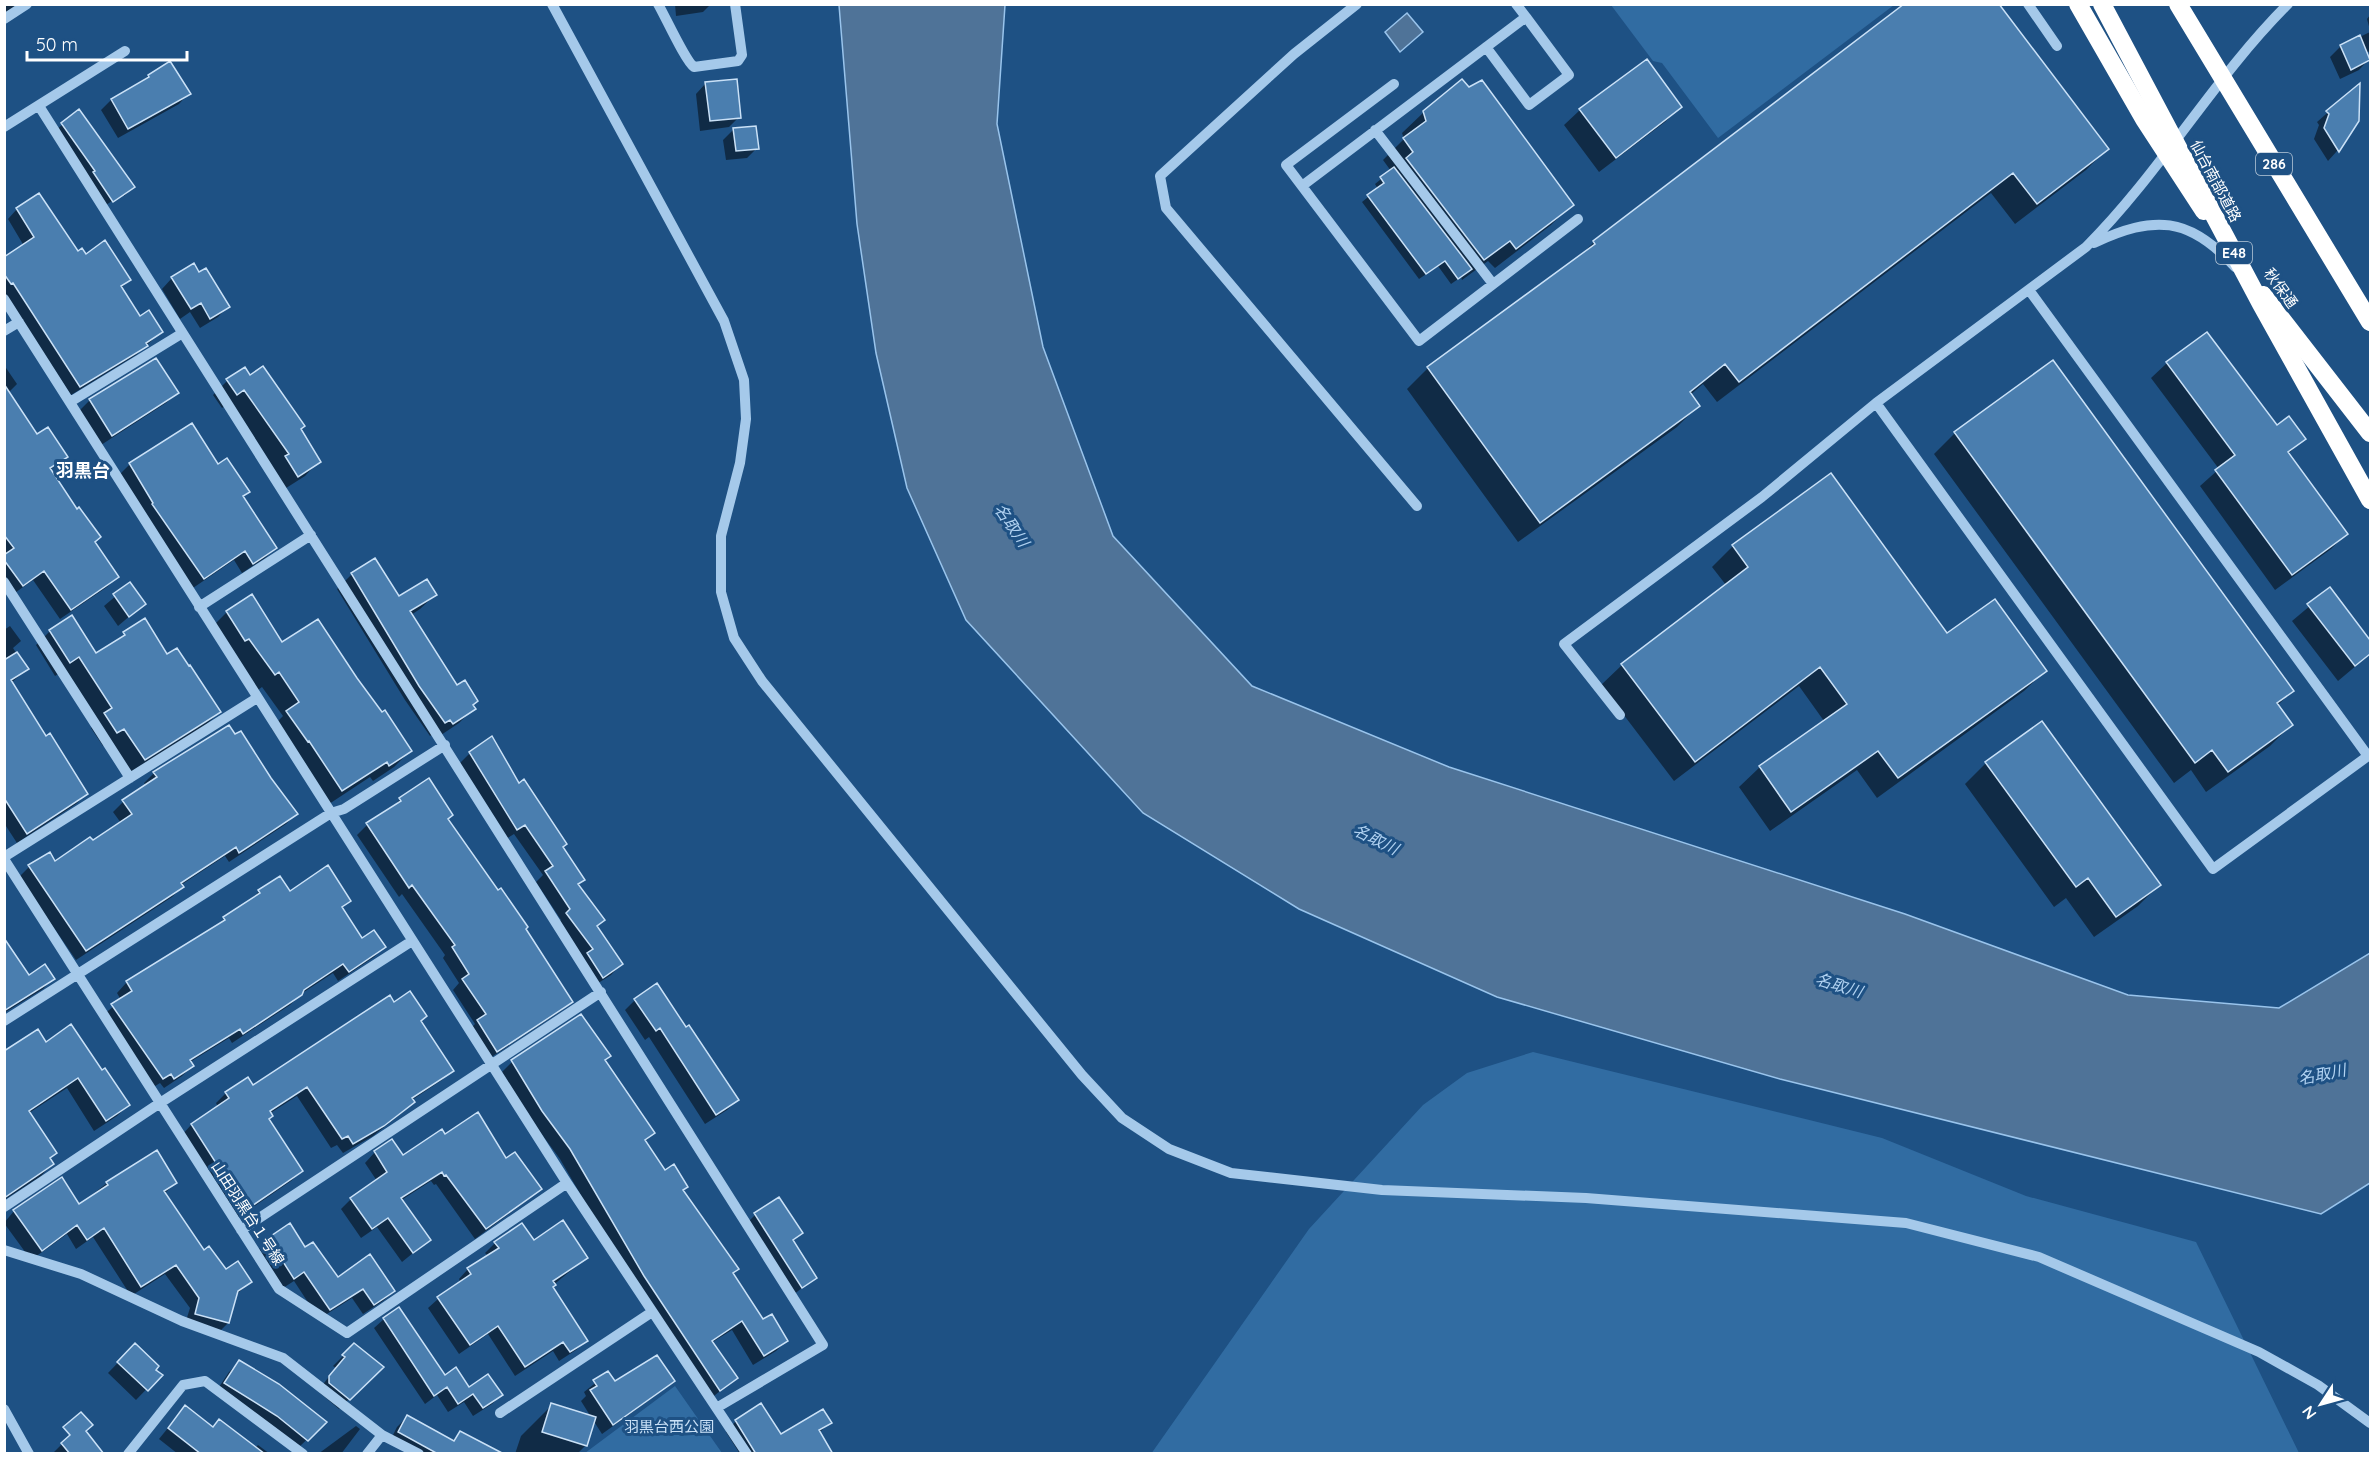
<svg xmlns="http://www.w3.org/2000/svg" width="2375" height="1458" font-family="Quicksand,'Noto Sans JP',sans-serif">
	<rect width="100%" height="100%" fill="#1e5184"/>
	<!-- green -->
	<path fill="#316ca2" d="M 1611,5 L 1894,5 L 1718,138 L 1662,63 L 1653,61 Z
		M 1533,1052 L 1882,1138 L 2026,1196 L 2196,1242 L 2299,1453 L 1151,1454 L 1309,1229 L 1423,1105 L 1467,1073 Z
		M 675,1386 L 722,1453 L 585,1453 Z"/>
	<!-- water -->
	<path fill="#4f7398" stroke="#99c4ec" stroke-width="1.5" d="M 839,5 L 1005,5 L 997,124 L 1043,347 L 1113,536 L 1252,686 L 1449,767 L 1905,914 L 2128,995 L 2279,1008 L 2370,953 L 2370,1183 L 2321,1214 L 1780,1079 L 1497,997 L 1299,909 L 1143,813 L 966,620 L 907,488 L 876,353 L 857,224 Z
		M 1407,13 L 1423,32 L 1400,52 L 1385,32 Z"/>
	<!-- shadow -->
	<path fill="#0007" d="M 4,4 L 25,4 L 4,13 Z
		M 675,4 L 711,4 L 703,12 L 676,16 Z
		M 2370,15 L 2370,30 L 2367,19 Z
		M 2370,32 L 2370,51 L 2366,53 L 2369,59 L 2359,70 L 2340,79 L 2330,57 L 2341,46 Z
		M 149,76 L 189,93 L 179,104 L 118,138 L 101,110 L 111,100 Z
		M 706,83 L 739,117 L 729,127 L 700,131 L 696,94 Z
		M 2358,86 L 2358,120 L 2337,151 L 2328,161 L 2314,139 L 2319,125 L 2317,122 Z
		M 1680,107 L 1665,122 L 1599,172 L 1564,125 L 1580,110 Z
		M 79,111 L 134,187 L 124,196 L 124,193 L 106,205 L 108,207 L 123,197 L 102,211 L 51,134 Z
		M 1424,112 L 1572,204 L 1551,225 L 1495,268 L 1488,261 L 1462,280 L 1461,277 L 1451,284 L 1438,266 L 1419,279 L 1362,202 L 1378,189 L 1375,184 L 1391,171 L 1383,160 L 1404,139 L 1402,133 Z
		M 734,129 L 757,148 L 747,158 L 726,160 L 723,140 Z
		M 2107,149 L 2086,170 L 2015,224 L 1991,193 L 1717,402 L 1703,384 L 1690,395 L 1698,406 L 1677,427 L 1518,542 L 1407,389 L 1428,368 L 1576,260 L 1594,242 Z
		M 17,209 L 77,253 L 129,280 L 121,288 L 140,318 L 161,332 L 136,355 L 71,395 L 4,293 L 4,259 L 24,246 L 8,219 Z
		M 193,265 L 228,306 L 218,317 L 200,328 L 190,312 L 180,319 L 162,289 L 172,278 Z
		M 155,360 L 177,393 L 166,403 L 101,445 L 79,411 L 89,401 Z
		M 2167,363 L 2276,427 L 2304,439 L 2288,454 L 2346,534 L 2331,549 L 2275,590 L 2200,486 L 2219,469 L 2151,378 Z
		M 4,365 L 17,384 L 8,393 L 36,436 L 66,457 L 50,470 L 93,542 L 117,577 L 107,587 L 60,619 L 33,580 L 12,595 L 4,584 Z
		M 244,369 L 299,430 L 319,461 L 305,476 L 283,490 L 229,404 L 222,408 L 213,395 L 227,381 Z
		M 1955,433 L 2292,691 L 2277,706 L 2291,725 L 2270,746 L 2206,792 L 2191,770 L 2174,783 L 1934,454 Z
		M 130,464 L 217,466 L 248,492 L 242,498 L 275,548 L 265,558 L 242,573 L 234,560 L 193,588 L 120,474 Z
		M 1830,476 L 1947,636 L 2045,671 L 2024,691 L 1877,798 L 1857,770 L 1770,831 L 1739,787 L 1760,767 L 1824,721 L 1799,686 L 1674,781 L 1601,685 L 1622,665 L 1726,585 L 1712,567 L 1733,546 Z
		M 375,560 L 398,598 L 435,595 L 420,609 L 411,615 L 457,687 L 474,708 L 459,723 L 438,737 L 435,733 L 430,736 L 405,700 L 337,589 L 352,574 Z
		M 130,584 L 144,604 L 118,626 L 104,606 Z
		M 2330,589 L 2370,642 L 2370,654 L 2338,681 L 2292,621 Z
		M 251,597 L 282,645 L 356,678 L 410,751 L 394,767 L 373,781 L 370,777 L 326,806 L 271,728 L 283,716 L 262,687 L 258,690 L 211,628 L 227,612 Z
		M 71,617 L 96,655 L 145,620 L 167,656 L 219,712 L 205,726 L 131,772 L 110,742 L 103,746 L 91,728 L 98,721 L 65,670 L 55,676 L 36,645 L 50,631 Z
		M 10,626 L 21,641 L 13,648 L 27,669 L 11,683 L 46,738 L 86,794 L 76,804 L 17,843 L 4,823 L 4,630 Z
		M 470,753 L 518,785 L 583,880 L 577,886 L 596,927 L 621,964 L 611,975 L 592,987 L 556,924 L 561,920 L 536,882 L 543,875 L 514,834 L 506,839 L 460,763 Z
		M 1986,763 L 2159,885 L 2138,906 L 2094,937 L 2066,898 L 2054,907 L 1965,784 Z
		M 154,773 L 270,779 L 296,814 L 286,824 L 229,862 L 225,856 L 181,885 L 182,887 L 172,897 L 76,960 L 19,877 L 29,867 L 55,863 L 121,823 L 113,812 L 123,802 L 146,786 L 144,783 Z
		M 400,799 L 447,819 L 524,929 L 571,1001 L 561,1011 L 487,1060 L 468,1031 L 475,1024 L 453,990 L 459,983 L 443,958 L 445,955 L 402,894 L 399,897 L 357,835 L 367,825 L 391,810 Z
		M 259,891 L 350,900 L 341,909 L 362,940 L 384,947 L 374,957 L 338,981 L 333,973 L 301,994 L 290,1005 L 232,1043 L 229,1038 L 190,1062 L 192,1066 L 182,1076 L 164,1088 L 160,1083 L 152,1088 L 102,1016 L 121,1000 L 117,993 L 127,982 L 213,930 L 224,919 L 250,902 Z
		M 4,959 L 28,977 L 53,978 L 43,989 L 4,1013 Z
		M 635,1000 L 737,1100 L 727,1110 L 705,1124 L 649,1037 L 645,1040 L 625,1010 Z
		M 394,1004 L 420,1022 L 452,1070 L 442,1080 L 412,1100 L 413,1102 L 403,1112 L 373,1136 L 343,1153 L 337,1145 L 331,1148 L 297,1096 L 269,1114 L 268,1120 L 301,1171 L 291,1181 L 236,1219 L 181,1136 L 191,1125 L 218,1107 L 216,1103 L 226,1093 L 252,1087 Z
		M 46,1044 L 102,1072 L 128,1105 L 117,1116 L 94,1131 L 67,1088 L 29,1113 L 52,1164 L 41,1176 L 4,1200 L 4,1055 Z
		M 604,1061 L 653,1133 L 645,1142 L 664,1173 L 682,1190 L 731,1274 L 763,1321 L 786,1341 L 776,1351 L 753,1365 L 732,1330 L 711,1343 L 736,1378 L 709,1400 L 634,1287 L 560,1159 L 532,1121 L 502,1072 L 512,1062 Z
		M 156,1152 L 175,1183 L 164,1194 L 203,1252 L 225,1271 L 250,1282 L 236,1295 L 228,1323 L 218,1333 L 185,1324 L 190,1308 L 165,1274 L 131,1296 L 93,1237 L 76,1249 L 67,1234 L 31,1260 L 4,1223 L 14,1211 L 62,1179 L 78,1206 L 107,1183 Z
		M 375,1152 L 402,1157 L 506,1160 L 540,1188 L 529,1199 L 475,1239 L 436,1184 L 434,1185 L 431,1181 L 400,1201 L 429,1240 L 402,1262 L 377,1227 L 361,1238 L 341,1209 L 351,1199 L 377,1181 L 365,1163 Z
		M 755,1215 L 801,1233 L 792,1242 L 816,1277 L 793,1295 L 747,1223 Z
		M 269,1239 L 305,1249 L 337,1279 L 394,1291 L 383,1301 L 363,1314 L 352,1298 L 319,1319 L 294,1281 L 283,1288 L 259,1249 Z
		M 533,1242 L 586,1258 L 551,1287 L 586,1340 L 576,1350 L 559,1361 L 553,1351 L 515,1376 L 488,1334 L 459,1354 L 428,1308 L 438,1299 L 461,1283 L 459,1279 L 468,1269 L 488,1256 L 485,1253 L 495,1243 Z
		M 384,1319 L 444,1377 L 469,1389 L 501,1395 L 492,1404 L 473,1416 L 464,1402 L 448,1412 L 437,1395 L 425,1404 L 374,1328 Z
		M 135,1345 L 154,1371 L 160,1375 L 136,1400 L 108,1373 Z
		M 354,1345 L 381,1367 L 339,1409 L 320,1393 L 320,1388 L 336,1368 L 333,1366 Z
		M 239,1362 L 325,1422 L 297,1449 L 215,1393 L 229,1372 Z
		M 608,1373 L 615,1383 L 673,1381 L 662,1391 L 602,1434 L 593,1420 L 586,1445 L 577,1454 L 515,1454 L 521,1436 L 552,1405 L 591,1417 L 581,1401 L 586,1396 L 584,1392 Z
		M 185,1407 L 212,1428 L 255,1448 L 258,1445 L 270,1454 L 178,1454 L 159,1439 Z
		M 407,1417 L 452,1441 L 461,1432 L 493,1454 L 409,1454 L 389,1443 L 397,1427 Z
		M 736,1421 L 781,1436 L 830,1422 L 819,1433 L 825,1454 L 740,1454 L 726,1432 Z
		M 356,1426 L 360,1429 L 341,1454 L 318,1454 Z
		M 62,1444 L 88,1454 L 52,1454 Z"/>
	<!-- building -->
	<path fill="#4a7eaf" stroke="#cae1f7" stroke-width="1.5" d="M 1904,4 L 1999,4 L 2109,149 L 2037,204 L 2013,173 L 1739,382 L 1725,364 L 1690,392 L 1700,406 L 1540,523 L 1427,367 L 1595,244 L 1593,241 Z
		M 2360,35 L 2370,60 L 2351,70 L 2340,45 Z
		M 1647,59 L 1682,107 L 1616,158 L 1579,109 Z
		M 170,61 L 191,94 L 128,129 L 111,99 L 149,77 L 148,75 Z
		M 737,79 L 741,118 L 710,121 L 705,82 Z
		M 1462,79 L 1469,87 L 1482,80 L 1574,205 L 1516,249 L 1510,241 L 1484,260 L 1406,158 L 1413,152 L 1403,138 L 1426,121 L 1423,111 Z
		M 2360,83 L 2359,121 L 2339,152 L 2324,128 L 2329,114 L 2326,111 Z
		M 79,109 L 135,187 L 113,202 L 93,172 L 95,171 L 61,123 Z
		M 756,126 L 759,149 L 736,151 L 733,128 Z
		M 1394,167 L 1472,269 L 1458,279 L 1445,261 L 1426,274 L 1367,195 L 1384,183 L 1380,177 Z
		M 39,193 L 78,251 L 82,248 L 86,254 L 105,240 L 131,280 L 121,286 L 140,316 L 149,310 L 163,332 L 146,343 L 148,346 L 80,387 L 13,283 L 11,284 L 4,274 L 4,257 L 34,237 L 16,208 Z
		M 194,263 L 199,272 L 206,268 L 230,307 L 210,319 L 201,303 L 191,309 L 171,277 Z
		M 2207,332 L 2277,425 L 2289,416 L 2306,439 L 2288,452 L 2348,534 L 2292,575 L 2215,470 L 2235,455 L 2166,362 Z
		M 156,358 L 179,393 L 112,436 L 89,399 Z
		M 2053,360 L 2294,691 L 2277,703 L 2293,725 L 2228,772 L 2212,750 L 2195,763 L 1954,432 Z
		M 263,366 L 305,426 L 301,429 L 321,462 L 298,477 L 285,456 L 289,454 L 244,390 L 237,395 L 226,379 L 245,367 L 250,375 Z
		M 4,384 L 37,434 L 48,427 L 68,457 L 50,468 L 77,509 L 79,507 L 101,537 L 95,542 L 119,577 L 71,610 L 44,571 L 23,586 L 4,560 L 4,555 L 14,548 L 4,535 Z
		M 192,423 L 218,464 L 227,458 L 250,492 L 243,496 L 277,548 L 253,564 L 245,551 L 204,579 L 152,504 L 153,503 L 129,463 Z
		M 1831,473 L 1947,633 L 1995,599 L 2047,671 L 1898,778 L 1878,751 L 1791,812 L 1759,766 L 1847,704 L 1820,667 L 1695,762 L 1621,664 L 1748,567 L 1732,545 Z
		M 375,558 L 399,596 L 427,579 L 437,595 L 410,611 L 457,685 L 465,680 L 478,701 L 473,705 L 476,709 L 453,724 L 450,720 L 445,723 L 419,686 L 351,573 Z
		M 130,582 L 146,604 L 129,617 L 113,594 Z
		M 2330,587 L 2370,640 L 2370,654 L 2355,666 L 2307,604 Z
		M 252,594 L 282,642 L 318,619 L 357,678 L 382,712 L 385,710 L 412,751 L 389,766 L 387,762 L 342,791 L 309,741 L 308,742 L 286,711 L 299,702 L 279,672 L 275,675 L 249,639 L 245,641 L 226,611 Z
		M 72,615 L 96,653 L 125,635 L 123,632 L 145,618 L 167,654 L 177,648 L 189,666 L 190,665 L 221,712 L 145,760 L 124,729 L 117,733 L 104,713 L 112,708 L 79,657 L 70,663 L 49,630 Z
		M 17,652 L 29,669 L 11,680 L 46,736 L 50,733 L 88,794 L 27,834 L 4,798 L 4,660 Z
		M 2042,721 L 2161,885 L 2116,917 L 2088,878 L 2076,887 L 1985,762 Z
		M 229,725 L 235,734 L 241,731 L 271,778 L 298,814 L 239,853 L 236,847 L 181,883 L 184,887 L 86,951 L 28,865 L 50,852 L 55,861 L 90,837 L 93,840 L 132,814 L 122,800 L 157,777 L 153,772 Z
		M 492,736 L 519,783 L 524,779 L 567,844 L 563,847 L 585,880 L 578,884 L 605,920 L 597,926 L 623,964 L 603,978 L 587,953 L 593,949 L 566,913 L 570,909 L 545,871 L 553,866 L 525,825 L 517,830 L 469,752 Z
		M 429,778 L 453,815 L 448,819 L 498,890 L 501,888 L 528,927 L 526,929 L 573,1002 L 497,1052 L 477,1020 L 486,1014 L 462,979 L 469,974 L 452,947 L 455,945 L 412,885 L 409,888 L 366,823 L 401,801 L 399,798 Z
		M 328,865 L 351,901 L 342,907 L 362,938 L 374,930 L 386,947 L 349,972 L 343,964 L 304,990 L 302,995 L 243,1034 L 240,1029 L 190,1060 L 194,1066 L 174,1079 L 171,1074 L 163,1079 L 111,1004 L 132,991 L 126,981 L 225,920 L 223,917 L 260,893 L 258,890 L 280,876 L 290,891 Z
		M 4,938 L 29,975 L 45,964 L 55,979 L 4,1011 Z
		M 657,983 L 686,1027 L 689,1025 L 739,1100 L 716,1115 L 660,1028 L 656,1031 L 634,999 Z
		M 410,991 L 427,1016 L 421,1021 L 454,1071 L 412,1098 L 415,1102 L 384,1126 L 353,1144 L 348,1136 L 342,1139 L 307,1087 L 270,1111 L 273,1116 L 269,1119 L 303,1171 L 246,1210 L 191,1124 L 229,1098 L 225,1092 L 248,1077 L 253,1085 L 390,995 L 394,1002 Z
		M 581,1014 L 611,1056 L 605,1060 L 655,1133 L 645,1140 L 665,1170 L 674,1164 L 688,1187 L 683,1190 L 739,1269 L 733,1273 L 763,1319 L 772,1314 L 788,1341 L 764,1356 L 742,1321 L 712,1341 L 738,1378 L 720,1391 L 644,1276 L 570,1149 L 542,1111 L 511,1060 Z
		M 71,1024 L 102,1070 L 105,1068 L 130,1105 L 106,1121 L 78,1078 L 29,1111 L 57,1153 L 50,1158 L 54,1164 L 4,1198 L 4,1051 L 38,1029 L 46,1042 Z
		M 478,1112 L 506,1158 L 515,1152 L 542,1189 L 486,1229 L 446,1175 L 444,1176 L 442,1172 L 401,1198 L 431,1240 L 413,1253 L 388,1218 L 372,1229 L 350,1198 L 387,1172 L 374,1151 L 392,1139 L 403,1155 L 442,1129 L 445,1134 Z
		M 157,1150 L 177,1183 L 164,1191 L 204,1250 L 209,1246 L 226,1269 L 238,1261 L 252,1282 L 238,1291 L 229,1323 L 195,1314 L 199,1298 L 176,1265 L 141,1287 L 104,1228 L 87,1240 L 77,1225 L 42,1251 L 13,1210 L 62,1177 L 79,1204 L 108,1185 L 106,1182 Z
		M 779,1197 L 803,1233 L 793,1240 L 817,1278 L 802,1288 L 754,1213 Z
		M 563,1220 L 588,1258 L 553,1281 L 556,1285 L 553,1287 L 588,1341 L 570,1352 L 563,1342 L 525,1367 L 498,1326 L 470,1345 L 437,1297 L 471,1274 L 467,1268 L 499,1248 L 494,1242 L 522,1223 L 534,1240 Z
		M 290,1223 L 305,1247 L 313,1242 L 338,1277 L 370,1254 L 395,1291 L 374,1305 L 363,1289 L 330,1310 L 304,1272 L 294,1279 L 268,1238 Z
		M 399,1307 L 445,1375 L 456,1367 L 469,1387 L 488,1374 L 503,1395 L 483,1408 L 473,1394 L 458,1404 L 447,1387 L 434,1396 L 383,1318 Z
		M 135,1343 L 159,1366 L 156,1370 L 163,1375 L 148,1391 L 117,1362 Z
		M 354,1343 L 384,1367 L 350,1400 L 329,1383 L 329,1376 L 345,1357 L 342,1355 Z
		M 657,1355 L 675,1381 L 613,1425 L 590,1390 L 597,1386 L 593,1380 L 608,1371 L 615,1381 Z
		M 239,1360 L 279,1384 L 327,1422 L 308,1441 L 277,1416 L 224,1383 Z
		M 551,1403 L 596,1417 L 587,1446 L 542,1432 Z
		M 761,1403 L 781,1434 L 823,1409 L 832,1423 L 819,1430 L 833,1454 L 756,1454 L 735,1420 Z
		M 185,1405 L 213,1427 L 219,1419 L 265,1454 L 201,1454 L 168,1428 Z
		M 81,1412 L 93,1425 L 86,1431 L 104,1454 L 70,1454 L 61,1443 L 70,1435 L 63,1427 Z
		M 407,1415 L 454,1441 L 460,1431 L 504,1454 L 438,1454 L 398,1432 Z"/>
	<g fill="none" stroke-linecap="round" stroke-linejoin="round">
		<!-- minor -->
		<path stroke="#a5c9ea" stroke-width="10" d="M 552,4 L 724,321 L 744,380 L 746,419 L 740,463 L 721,536 L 721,592 L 734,638 L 762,681 L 1082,1075 L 1122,1118 L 1169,1149 L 1231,1173 L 1382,1190 L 1586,1198 L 1906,1223 L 2039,1257 L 2259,1352 L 2318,1385 L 2370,1423
			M 658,4 C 665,16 686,62 694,67 L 738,61 L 742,55 L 735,4
			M 1357,4 L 1294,54 L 1160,176 L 1166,208 L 1417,506
			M 2028,4 L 2057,46
			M 4,19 L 27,4
			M 1486,47 L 1529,105 L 1569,75 L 1526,17
			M 1394,84 L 1286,165 L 1419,341 L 1578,219
			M 39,106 L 823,1345 L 718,1407
			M 4,127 L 125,51
			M 1375,130 L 1493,284
			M 1302,186 L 1526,17 L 1516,4
			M 2094,243 C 2154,215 2189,216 2235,267
			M 4,299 L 567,1183 L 747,1454
			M 4,331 L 19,322
			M 70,402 L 181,334
			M 1876,403 L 2213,869 L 2368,756 L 2029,290
			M 4,582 L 130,778
			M 199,607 L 311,535
			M 1620,715 L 1564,644 L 1762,497 L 1876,403 L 2086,247 C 2161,172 2213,79 2288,4
			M 4,857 L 257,698
			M 4,859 L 279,1289 L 347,1333 L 567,1183
			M 4,1021 L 331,813 L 344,809 L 445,745
			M 4,1207 L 160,1103 L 412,941
			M 241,1230 L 601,992
			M 4,1250 L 81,1274 L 182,1321 L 283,1358 L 382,1435 L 419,1454
			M 4,1409 L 29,1454
			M 500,1413 L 652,1312
			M 128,1454 L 183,1385 L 205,1381 L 303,1454
			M 367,1454 L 382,1435"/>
		<!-- highway -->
		<path stroke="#fff" stroke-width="18" d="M 2078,4 L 2144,119 L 2204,211
			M 2178,4 L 2370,322
			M 2263,295 L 2370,433"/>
		<!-- highway-bridge -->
		<path stroke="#fff" stroke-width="18" d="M 2102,4 L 2261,304 L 2370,500"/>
	</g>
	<g text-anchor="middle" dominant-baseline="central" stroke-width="6" stroke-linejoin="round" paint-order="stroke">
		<!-- shield labels -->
		<g fill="#1e5184" stroke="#bccbda" stroke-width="1.5">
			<rect x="2256" y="153" width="36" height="22" rx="4.5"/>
			<rect x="2216" y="242" width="36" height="22" rx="4.5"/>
		</g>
		<g font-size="14" font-weight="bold" fill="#fff">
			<text x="2274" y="164">286</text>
			<text x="2234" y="253">E48</text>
		</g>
		<!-- street labels -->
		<g font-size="15" fill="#fff" stroke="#1e5184">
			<text transform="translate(2216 181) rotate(62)">仙台南部道路</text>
			<text transform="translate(2281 288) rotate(54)">秋保通</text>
			<text transform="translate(248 1213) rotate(57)">山田羽黒台１号線</text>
		</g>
		<!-- park labels -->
		<g font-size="15" fill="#cae1f7" stroke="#1e5184">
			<text x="669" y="1426">羽黒台西公園</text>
		</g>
		<!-- water labels -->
		<g font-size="16" font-style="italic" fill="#b1d2f1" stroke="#1e5184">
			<text transform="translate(1012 525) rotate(56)">名取川</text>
			<text transform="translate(1376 839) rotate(26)">名取川</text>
			<text transform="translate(1839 985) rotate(17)">名取川</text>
			<text transform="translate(2322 1074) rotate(-11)">名取川</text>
		</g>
		<!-- quarter labels -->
		<g font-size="18" font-weight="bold" fill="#fff" stroke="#1e5184">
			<text x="83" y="470">羽黒台</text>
		</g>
	</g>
	<!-- border -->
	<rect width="2375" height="1458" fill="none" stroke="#ffffff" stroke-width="12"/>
	<!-- north arrow -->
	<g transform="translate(2321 1404) rotate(234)" stroke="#1e5184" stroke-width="4.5" paint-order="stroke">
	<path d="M0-4.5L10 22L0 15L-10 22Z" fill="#ffffff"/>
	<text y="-9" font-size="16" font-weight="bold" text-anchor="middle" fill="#ffffff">N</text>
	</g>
	<!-- scale -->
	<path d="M27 51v9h160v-9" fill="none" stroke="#ffffff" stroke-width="3"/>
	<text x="36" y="51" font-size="18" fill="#ffffff" stroke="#1e5184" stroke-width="4.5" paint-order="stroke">50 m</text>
</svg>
